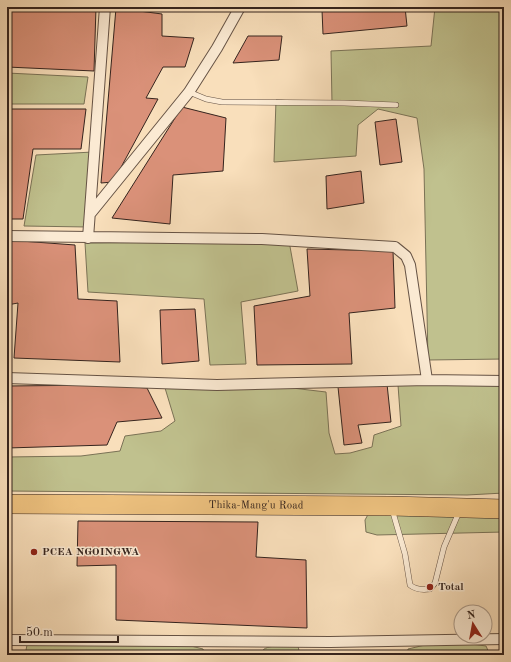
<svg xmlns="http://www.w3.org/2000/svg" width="511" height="662" font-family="'Old Standard TT',serif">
	<rect width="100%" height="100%" fill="#f9dfbb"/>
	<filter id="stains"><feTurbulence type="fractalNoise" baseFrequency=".005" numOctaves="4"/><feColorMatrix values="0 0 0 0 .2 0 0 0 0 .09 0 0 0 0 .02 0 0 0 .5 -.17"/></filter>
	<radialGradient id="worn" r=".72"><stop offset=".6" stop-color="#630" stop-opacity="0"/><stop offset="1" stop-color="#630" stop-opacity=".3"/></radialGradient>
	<!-- green -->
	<path fill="#c0c18e" stroke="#7a7256" d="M 435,7 L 504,7 L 504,359 L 428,360 L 424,169 L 417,118 L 378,109 L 358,125 L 356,156 L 274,162 L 276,100 L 332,103 L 331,51 L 431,46 Z
		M 7,73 L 88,77 L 84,104 L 7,104 Z
		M 93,152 L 88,227 L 24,226 L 36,155 Z
		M 289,241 L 298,291 L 241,302 L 246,364 L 210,365 L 204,299 L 88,292 L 85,243 Z
		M 398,385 L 504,385 L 504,493 L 467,495 L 7,491 L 7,457 L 81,456 L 120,451 L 125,436 L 161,431 L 175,421 L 165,388 L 292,388 L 326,392 L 329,433 L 335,454 L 350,453 L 372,447 L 374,435 L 401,426 Z
		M 370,511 L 504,511 L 504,532 L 377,535 L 366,532 L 365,520 Z
		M 471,644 L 486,646 L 490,655 L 407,655 L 408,649 L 425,645 Z
		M 27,645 L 191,646 L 203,649 L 205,655 L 25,655 Z
		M 275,646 L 298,646 L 300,655 L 260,655 C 262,648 268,647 275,646 Z"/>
	<!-- building -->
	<path fill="#da9179" stroke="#35241e" d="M 7,7 L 96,7 L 94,71 L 7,67 Z
		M 356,7 L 405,7 L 407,26 L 323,34 L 322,10 Z
		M 116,8 L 162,14 L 162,36 L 194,38 L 185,67 L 163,67 L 146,98 L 158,99 L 113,182 L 101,183 Z
		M 248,36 L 282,36 L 279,60 L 233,63 Z
		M 182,107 L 226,118 L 223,171 L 173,175 L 170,224 L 112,218 Z
		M 7,109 L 86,109 L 81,149 L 33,149 L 23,219 L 7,219 Z
		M 396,119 L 402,162 L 380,165 L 375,122 Z
		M 361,171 L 364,203 L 327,209 L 326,176 Z
		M 7,240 L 75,245 L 78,299 L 117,301 L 120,362 L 14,358 L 18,303 L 7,305 Z
		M 307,249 L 393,251 L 395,308 L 349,313 L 352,364 L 257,365 L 254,306 L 310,296 Z
		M 195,309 L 199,361 L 162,364 L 160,310 Z
		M 387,384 L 391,422 L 358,425 L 362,443 L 344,445 L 338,387 Z
		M 105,385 L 147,388 L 162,418 L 117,422 L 107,445 L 7,448 L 7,386 Z
		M 78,521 L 258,522 L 256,557 L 306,560 L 307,628 L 116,620 L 116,565 L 77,566 Z"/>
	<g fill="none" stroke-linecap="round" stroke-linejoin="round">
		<defs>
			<path id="lane" d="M 189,92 L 206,99 L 222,102 L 344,103 L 396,105
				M 392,509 L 405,554 L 410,585 C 416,590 423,590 430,589 L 435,583 L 444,547 L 459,512"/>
			<path id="street" d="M 90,214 L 189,92 L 217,48 L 240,7
				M 7,236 L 262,239 L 395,247 L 406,256 L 410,265 L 427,380
				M 88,238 L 105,7
				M 7,378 L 217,385 L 427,380 L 504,381
				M 7,640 L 330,642 L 504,639"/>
			<g id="highway">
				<path id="s1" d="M 7,504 L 391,506 L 504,509"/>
			</g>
		</defs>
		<!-- lane casing -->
		<use href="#lane" stroke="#665345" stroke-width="6"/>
		<!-- street casing -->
		<use href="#street" stroke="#665345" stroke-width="12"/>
		<!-- highway casing -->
		<use href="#highway" stroke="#35241e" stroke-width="20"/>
		<!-- lane -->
		<use href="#lane" stroke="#fbead3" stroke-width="5"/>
		<!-- street -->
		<use href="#street" stroke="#fbead3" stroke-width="10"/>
		<!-- highway -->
		<use href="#highway" stroke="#ecc07e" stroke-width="19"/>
	</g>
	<!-- markers -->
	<g fill="#8f2418" stroke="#fbead3" stroke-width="1.5">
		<circle cx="34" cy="552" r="4"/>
		<circle cx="430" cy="587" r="4"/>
	</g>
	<g text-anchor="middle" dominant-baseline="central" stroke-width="3" stroke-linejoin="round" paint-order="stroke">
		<!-- street labels -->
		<g font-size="11" fill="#35241e" stroke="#fbead3">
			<text stroke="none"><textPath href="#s1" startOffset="249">Thika-Mang'u Road</textPath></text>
		</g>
		<!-- poi labels -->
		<g font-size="11" font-weight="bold" fill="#35241e" stroke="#fbead3" text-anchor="start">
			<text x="42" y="552">PCEA NGOINGWA</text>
			<text x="438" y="587">Total</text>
		</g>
	</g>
	<!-- margin -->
	<rect width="511" height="662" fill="none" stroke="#f9dfbb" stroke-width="24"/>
	<rect x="8" y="8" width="495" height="646" fill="none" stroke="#35241e" stroke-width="2"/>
	<rect x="12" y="12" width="487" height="638" fill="none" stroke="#35241e"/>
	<!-- north arrow -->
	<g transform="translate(473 624) rotate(349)"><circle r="19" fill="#fbead3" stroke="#ac9b8b"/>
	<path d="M0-3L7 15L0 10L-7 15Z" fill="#8f2418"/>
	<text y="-6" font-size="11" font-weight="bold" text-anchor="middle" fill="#35241e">N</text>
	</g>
	<!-- scale -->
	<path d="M20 636v6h98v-6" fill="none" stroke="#35241e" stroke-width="2"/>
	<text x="26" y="636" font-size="12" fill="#35241e" stroke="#fbead3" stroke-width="3" paint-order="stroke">50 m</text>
	<rect width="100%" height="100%" filter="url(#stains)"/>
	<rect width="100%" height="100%" fill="url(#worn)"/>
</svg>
